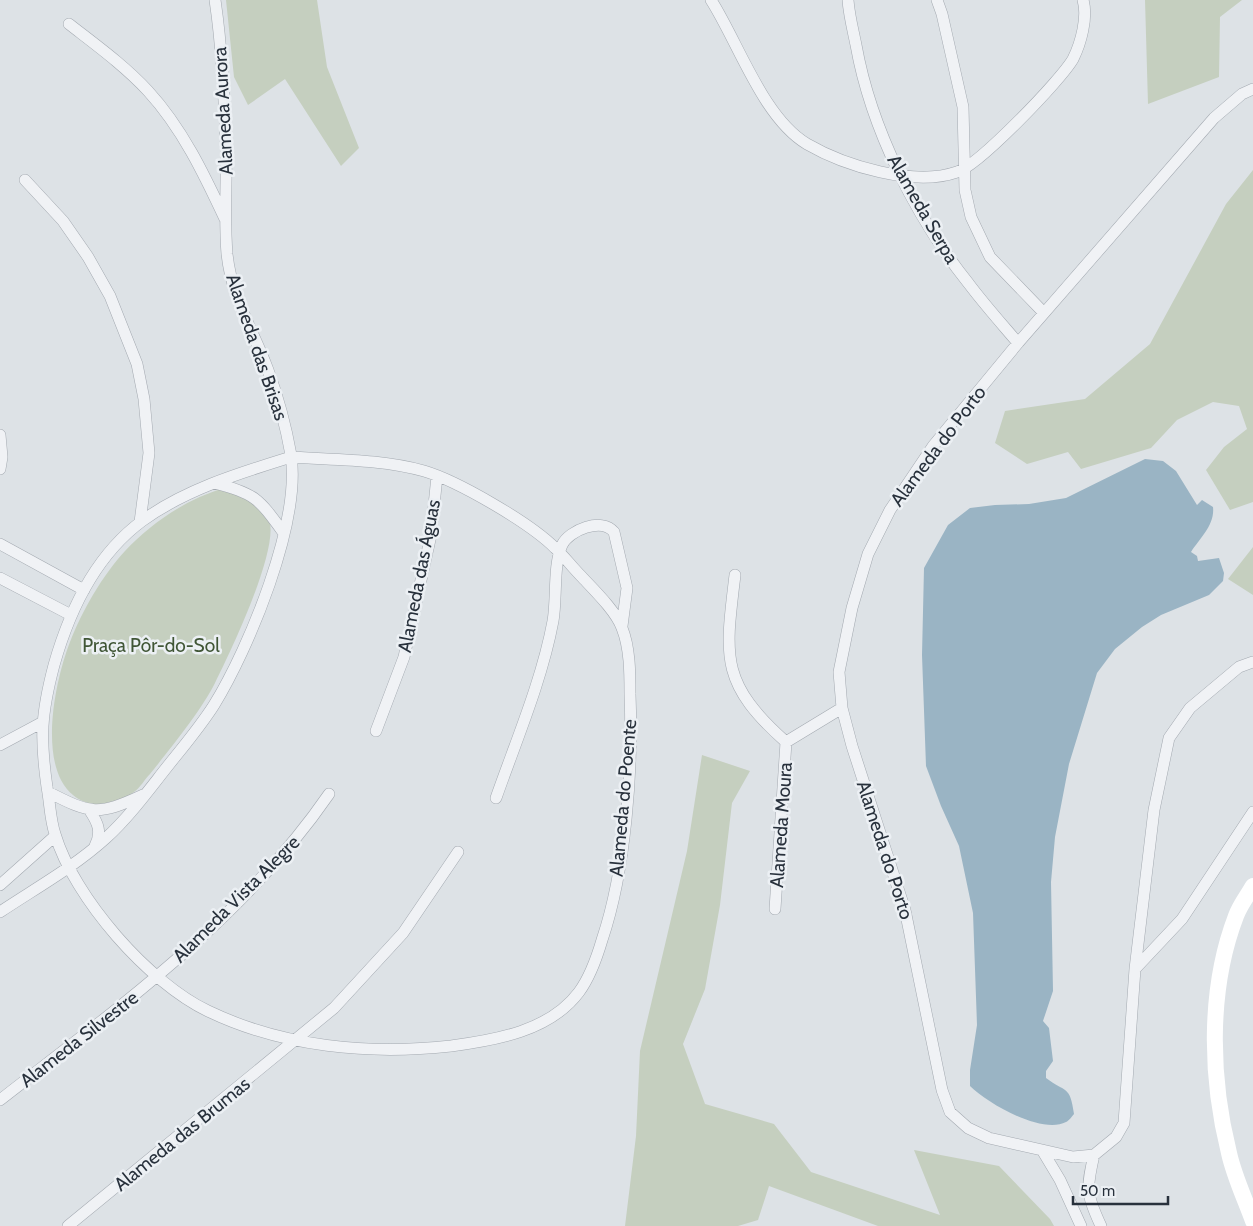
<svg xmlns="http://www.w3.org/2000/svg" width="1253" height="1226" font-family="Cabin,sans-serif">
	<rect width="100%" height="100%" fill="#dde2e6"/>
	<!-- green -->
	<path fill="#c5cfbf" d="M 226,0 L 317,0 L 327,67 L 359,148 L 341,166 L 285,79 L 248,105 L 234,77 Z
		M 1145,0 L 1242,0 L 1220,17 L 1219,77 L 1148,104 Z
		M 1253,170 L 1253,502 L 1230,510 L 1206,470 L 1224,447 L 1247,429 L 1239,406 L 1213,402 L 1177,420 L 1151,448 L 1081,469 L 1068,452 L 1027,464 L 995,443 L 1005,411 L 1085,399 L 1150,344 L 1226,204 Z
		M 225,488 C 230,489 236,490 241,492 C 248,495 264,510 268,517 C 283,543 229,655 215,683 C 201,711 170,749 150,774 C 145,779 140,788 134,792 C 125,799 111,803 100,804 C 90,805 80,801 73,795 C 37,766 55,680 70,642 C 82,611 102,576 125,551 C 151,523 188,498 225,488 Z
		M 1253,547 L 1253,595 L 1228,579 Z
		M 702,755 L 750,771 L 732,803 L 720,905 L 705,989 L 683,1044 L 705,1104 L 774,1124 L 811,1172 L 940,1215 L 914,1150 L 999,1166 L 1050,1219 L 1054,1226 L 878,1226 L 769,1186 L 758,1220 L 738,1226 L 625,1226 L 636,1136 L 640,1051 L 687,851 Z"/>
	<!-- water -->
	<path fill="#9ab4c4" d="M 1145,459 L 1163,461 L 1176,471 L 1197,505 L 1202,500 L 1213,507 C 1215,525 1200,538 1191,552 L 1197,556 L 1198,561 L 1219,558 L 1224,573 L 1223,581 L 1209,595 L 1161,615 L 1142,627 L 1115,649 L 1097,673 L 1069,764 L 1055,837 L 1051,882 L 1053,991 L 1043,1021 L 1049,1028 L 1053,1061 L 1046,1071 L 1046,1078 C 1066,1093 1070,1085 1074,1114 C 1072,1116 1069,1121 1066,1122 C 1042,1135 987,1103 970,1086 L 970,1070 L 977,1025 L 973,913 L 959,846 L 941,806 L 926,766 L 922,655 L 924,568 L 948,525 L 970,508 L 995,505 L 1029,504 L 1066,498 Z"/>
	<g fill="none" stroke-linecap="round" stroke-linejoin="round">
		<defs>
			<path id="street" d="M 711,0 C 738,42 763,118 807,144 C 845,166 914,187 957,172 C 979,165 1061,80 1073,59 C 1081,43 1088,17 1083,0
				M 848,0 C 849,15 853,30 856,45 C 871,129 916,218 969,284 C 984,304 1001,323 1018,343
				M 937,0 L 942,14 L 963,107 L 965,190 L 971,217 L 990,257 L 1044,313
				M 69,24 C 96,45 125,66 148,91 C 182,128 204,174 225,219
				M 1253,89 L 1242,94 L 1214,118 L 1018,343 L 933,446 L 890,510 L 868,554 L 852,608 L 839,672 L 842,708 L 852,746 L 905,910 L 942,1090 L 950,1112 L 968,1128 L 989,1138 L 1073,1157 L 1094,1155 L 1116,1137 L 1124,1123 L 1135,969 L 1154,810 L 1169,738 L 1190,708 L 1239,667 L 1253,662
				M 25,180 L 63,221 L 88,257 L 110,296 L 137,364 L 144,399 L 149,453 L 140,522
				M 0,435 L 2,457 L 0,469
				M 291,457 C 335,460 381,459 424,471 C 458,481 530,523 555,548 C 564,556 572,567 581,576 C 593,589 616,611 622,628 C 630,648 630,673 630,694 C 633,768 626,869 602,940 C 597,957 590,977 579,992 C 550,1031 496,1040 451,1046 C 369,1055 283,1047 208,1011 C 149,983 74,898 55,834 C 50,819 50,803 47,787 C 40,738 41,714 54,665 C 69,612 96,555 142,521 C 186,489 240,473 291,457 Z
				M 214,483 C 255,493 259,499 283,532
				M 0,544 L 84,590
				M 735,575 C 725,658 720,683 786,742 L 842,708
				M 0,578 L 71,615
				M 376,731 L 404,657 L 431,535 L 437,476
				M 0,745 L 41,723
				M 48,792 C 91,814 98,816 143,795
				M 496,798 C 516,741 542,680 553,621 C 557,599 553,565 562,545 C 569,530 602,517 614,532 L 627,588 L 622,626
				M 90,811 C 98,823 102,832 95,846
				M 0,885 L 55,836
				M 775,909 L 786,742
				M 0,912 C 36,888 74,867 106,838 C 129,817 148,791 167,767 C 183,747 200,727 214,705 C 249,648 301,523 291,455 C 286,427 278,397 268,370 C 253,329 232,300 227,254 C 224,218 227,181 226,145 C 224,97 222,47 215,0
				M 1135,969 L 1182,919 L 1253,812
				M 0,1100 C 118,1008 243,919 329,794
				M 1042,1150 L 1060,1180 L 1081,1226
				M 1094,1155 C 1086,1189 1086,1194 1101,1226
				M 68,1226 L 334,1008 L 403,933 L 458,852"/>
		</defs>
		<!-- street casing -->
		<use href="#street" stroke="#a3a9b0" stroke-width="12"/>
		<!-- street -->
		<use href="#street" stroke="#f0f2f5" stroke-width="11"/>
		<!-- secondary -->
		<path stroke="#fff" stroke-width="16" d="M 1253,886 C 1248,895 1240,905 1236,916 C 1208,989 1210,1077 1229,1153 C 1234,1176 1245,1199 1253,1221"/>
	</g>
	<g text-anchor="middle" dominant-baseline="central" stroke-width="5" stroke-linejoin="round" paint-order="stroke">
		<!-- street labels -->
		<g font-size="19" fill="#28313c" stroke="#ecf0f4">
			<text transform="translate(223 111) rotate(-93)">Alameda Aurora</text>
			<text transform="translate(923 209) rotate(60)">Alameda Serpa</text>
			<text transform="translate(257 347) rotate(71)">Alameda das Brisas</text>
			<text transform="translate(938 446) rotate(-53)">Alameda do Porto</text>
			<text transform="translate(419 576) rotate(-79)">Alameda das Águas</text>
			<text transform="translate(623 798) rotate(-85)">Alameda do Poente</text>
			<text transform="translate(781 825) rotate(-86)">Alameda Moura</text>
			<text transform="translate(885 850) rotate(72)">Alameda do Porto</text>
			<text transform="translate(236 899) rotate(-45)">Alameda Vista Alegre</text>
			<text transform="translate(79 1039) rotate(-38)">Alameda Silvestre</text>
			<text transform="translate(182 1134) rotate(-39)">Alameda das Brumas</text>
		</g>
		<!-- park labels -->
		<g font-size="19" fill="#405636" stroke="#ecf0f4">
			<text x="151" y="645">Praça Pôr-do-Sol</text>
		</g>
	</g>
	<!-- scale -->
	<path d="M1073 1196v8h95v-8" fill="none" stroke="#28313c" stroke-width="2.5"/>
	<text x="1080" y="1196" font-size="15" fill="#28313c" stroke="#ecf0f4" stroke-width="4" paint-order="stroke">50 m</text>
</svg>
